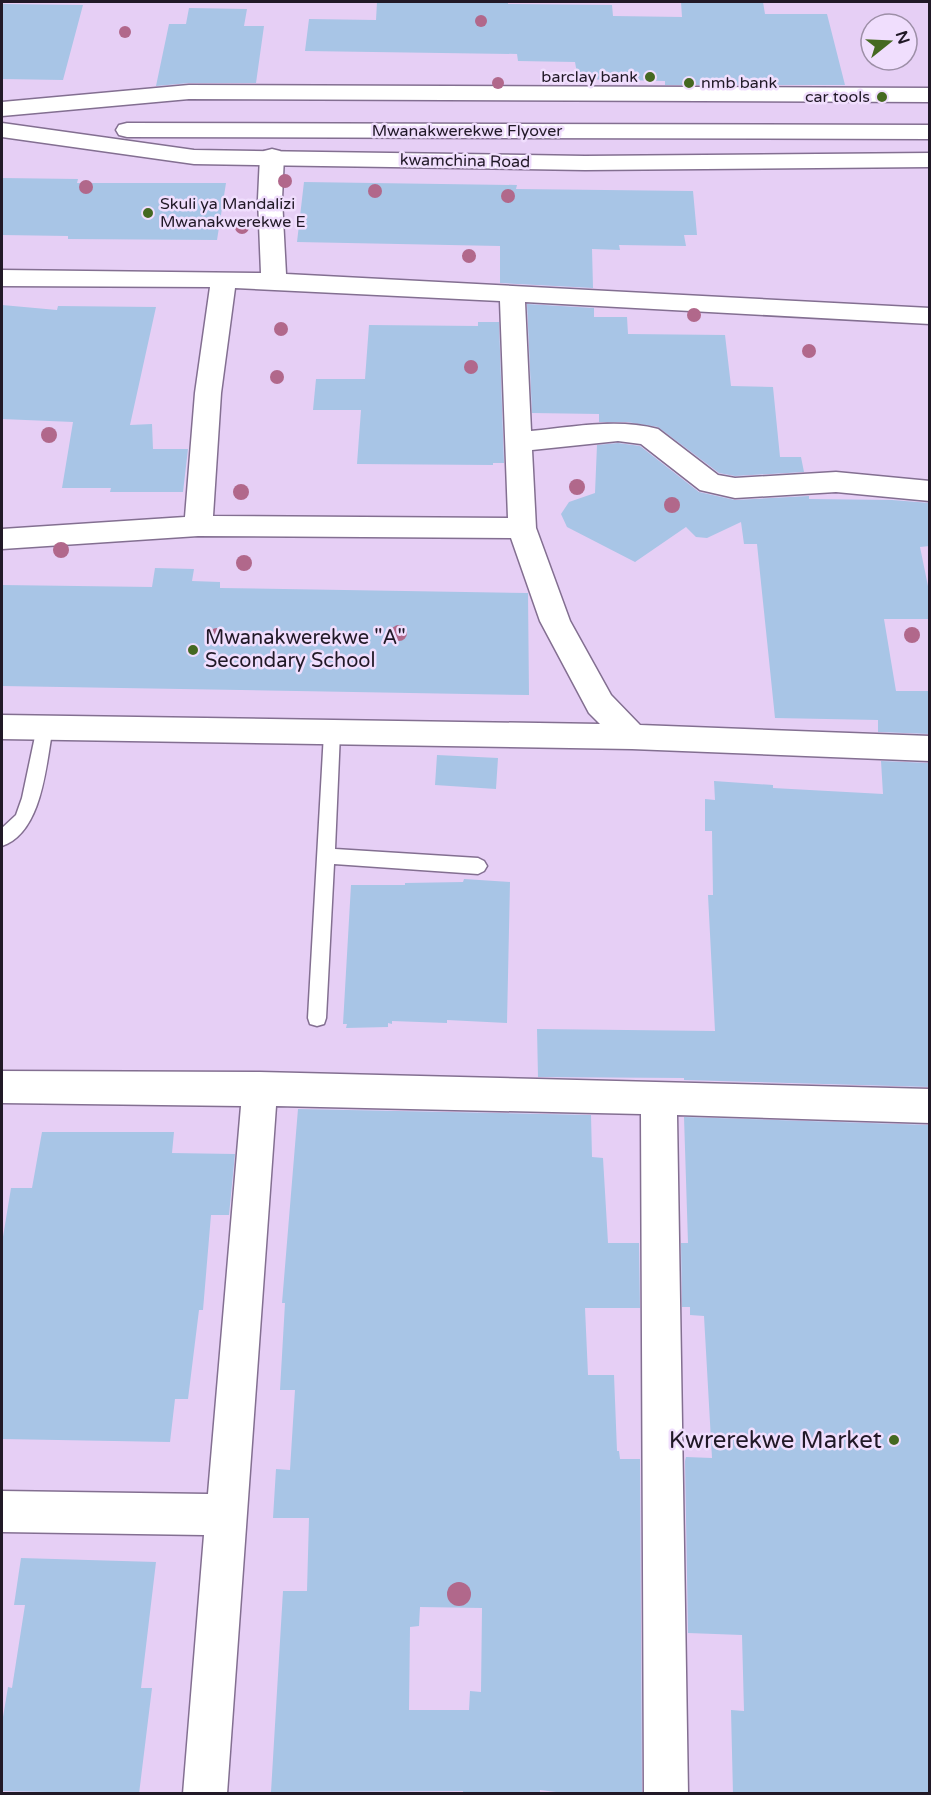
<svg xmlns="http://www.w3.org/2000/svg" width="931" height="1795" font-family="'Varela Round',sans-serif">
	<rect width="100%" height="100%" fill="#e6cff5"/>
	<!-- building -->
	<path fill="#a8c5e6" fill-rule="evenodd" d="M 377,2 L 508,2 L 508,4 L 612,5 L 613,16 L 682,17 L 681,2 L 763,2 L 765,14 L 827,14 L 845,85 L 665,85 L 665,81 L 578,79 L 575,62 L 518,61 L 517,54 L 305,51 L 309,19 L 376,20 Z
		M 2,4 L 83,5 L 63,80 L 2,79 Z
		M 189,8 L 247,9 L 244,26 L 264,26 L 256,83 L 189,83 L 156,86 L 169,24 L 186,24 Z
		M 2,178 L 78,179 L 77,183 L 226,183 L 217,240 L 68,239 L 68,236 L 2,235 Z
		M 304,182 L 517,185 L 516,189 L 693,191 L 697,235 L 684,235 L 686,246 L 619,245 L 620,250 L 592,249 L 593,288 L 500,283 L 500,246 L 297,242 Z
		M 527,304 L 594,308 L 594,317 L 627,317 L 628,334 L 725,335 L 731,386 L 773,387 L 780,457 L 801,457 L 804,472 L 735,476 L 719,473 L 658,427 L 627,422 L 599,422 L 599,414 L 532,413 Z
		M 2,305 L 57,310 L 58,306 L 156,307 L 130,425 L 152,424 L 153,449 L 188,449 L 183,492 L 110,492 L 111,488 L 62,488 L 73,422 L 2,419 Z
		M 478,322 L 499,322 L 504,463 L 493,463 L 493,465 L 357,464 L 361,410 L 313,410 L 316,379 L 365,379 L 369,325 L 478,326 Z
		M 618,443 L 640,446 L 699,492 L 735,500 L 809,496 L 809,499 L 892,500 L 930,503 L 930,546 L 920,547 L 930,596 L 930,619 L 884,619 L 896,691 L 930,691 L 930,734 L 878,732 L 878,720 L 775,718 L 757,544 L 744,544 L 741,522 L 707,538 L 696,537 L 686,527 L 635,562 L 567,527 L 561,514 L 569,502 L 595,493 L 597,445 Z
		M 155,568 L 194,569 L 192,581 L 220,582 L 220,588 L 528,593 L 529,695 L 2,686 L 2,585 L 152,587 Z
		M 437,755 L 498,758 L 496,789 L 435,785 Z
		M 881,761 L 930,763 L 930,1087 L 684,1080 L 684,1078 L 538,1077 L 537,1029 L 715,1031 L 708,895 L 713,895 L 712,831 L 705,831 L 705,799 L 715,800 L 714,781 L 773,785 L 773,788 L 883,794 Z
		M 464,879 L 510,882 L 507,1023 L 447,1020 L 447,1023 L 392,1021 L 392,1024 L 388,1023 L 388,1027 L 346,1028 L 347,1024 L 343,1024 L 351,885 L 405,885 L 405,883 L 463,882 Z
		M 298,1109 L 591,1115 L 592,1157 L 603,1158 L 608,1243 L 639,1243 L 640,1308 L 585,1308 L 588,1375 L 614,1375 L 617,1451 L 619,1451 L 620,1459 L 640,1459 L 642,1794 L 572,1794 L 540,1790 L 540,1794 L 463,1794 L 463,1791 L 271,1792 L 283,1591 L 307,1591 L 309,1518 L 273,1518 L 276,1469 L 290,1470 L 295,1390 L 280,1390 L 285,1303 L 282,1303 ZM 420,1607 L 482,1608 L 481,1692 L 470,1691 L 469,1710 L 409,1710 L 410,1627 L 419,1626 Z
		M 684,1117 L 930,1125 L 930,1794 L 733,1794 L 731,1710 L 744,1711 L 742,1635 L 688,1633 L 685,1461 L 686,1457 L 712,1458 L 704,1316 L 690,1315 L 690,1307 L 682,1307 L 681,1243 L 688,1243 Z
		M 42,1132 L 174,1132 L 172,1153 L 235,1154 L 229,1215 L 211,1215 L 203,1310 L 199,1310 L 188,1399 L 175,1399 L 170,1442 L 2,1439 L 2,1243 L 11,1188 L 32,1188 Z
		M 21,1558 L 156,1562 L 141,1688 L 152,1688 L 139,1794 L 2,1791 L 2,1723 L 8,1687 L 12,1688 L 25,1605 L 14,1605 Z"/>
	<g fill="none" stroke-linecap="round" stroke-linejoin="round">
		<defs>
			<path id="service" d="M 45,720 L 51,722 L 53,727 C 46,763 43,832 2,846 L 2,828 L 16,815 L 22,798 L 37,727 L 39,722 Z
				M 332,726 L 338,728 L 340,733 L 335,849 L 478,858 L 484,861 L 487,866 L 484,871 L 478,874 L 334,864 L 326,1018 L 324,1024 L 317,1026 L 310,1024 L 308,1018 L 324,733 L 326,728 Z"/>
			<path id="minor" d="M 272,149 L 280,151 L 284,156 L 282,199 L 286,274 L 930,308 L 930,324 L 525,302 L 531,431 C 573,427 617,418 658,429 L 718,475 L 735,478 L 836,472 L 930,481 L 930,501 L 836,492 L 735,498 L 700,490 L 641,444 L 618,441 L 532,450 L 536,528 L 570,621 L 611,695 L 640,725 L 930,736 L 930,761 L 632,749 L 2,739 L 2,715 L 600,724 L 589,713 L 540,621 L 511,538 L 198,536 L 2,549 L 2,529 L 185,517 L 195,393 L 210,287 L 2,286 L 2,270 L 261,273 L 258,199 L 260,156 L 264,151 ZM 235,288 L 500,301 L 508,518 L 213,516 L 221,393 Z
				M 2,1071 L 260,1072 L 930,1089 L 930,1123 L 677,1115 L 688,1794 L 644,1794 L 641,1114 L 276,1106 L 227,1794 L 183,1794 L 204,1535 L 2,1532 L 2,1491 L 208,1494 L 241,1106 L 2,1103 Z"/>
			<path id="secondary" d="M 189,85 L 930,88 L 930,102 L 189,99 L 2,116 L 2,102 Z
				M 2,123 L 194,150 L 585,156 L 930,153 L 930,167 L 585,170 L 194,164 L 2,137 Z
				M 127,123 L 930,125 L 930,139 L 127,137 L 119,135 L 116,130 L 119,125 Z"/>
		</defs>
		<!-- service casing -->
		<use href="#service" stroke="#836f91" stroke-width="3"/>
		<!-- minor casing -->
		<use href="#minor" stroke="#836f91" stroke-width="3"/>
		<!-- secondary casing -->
		<use href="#secondary" stroke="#836f91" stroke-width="3"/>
		<!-- service -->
		<use href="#service" fill="#fff" fill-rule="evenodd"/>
		<!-- minor -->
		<use href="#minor" fill="#fff" fill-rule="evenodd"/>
		<!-- secondary -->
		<use href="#secondary" fill="#fff" fill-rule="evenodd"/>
	</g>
	<!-- trees -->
	<g fill="#b1688b">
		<circle cx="481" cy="21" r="6"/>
		<circle cx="125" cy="32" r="6"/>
		<circle cx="498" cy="83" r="6"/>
		<circle cx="285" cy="181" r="7"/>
		<circle cx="86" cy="187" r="7"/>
		<circle cx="375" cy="191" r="7"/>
		<circle cx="508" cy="196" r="7"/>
		<circle cx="242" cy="227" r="7"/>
		<circle cx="469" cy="256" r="7"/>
		<circle cx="694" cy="315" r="7"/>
		<circle cx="281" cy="329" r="7"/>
		<circle cx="809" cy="351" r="7"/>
		<circle cx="471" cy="367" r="7"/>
		<circle cx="277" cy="377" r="7"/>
		<circle cx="49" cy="435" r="8"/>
		<circle cx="577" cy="487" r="8"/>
		<circle cx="241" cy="492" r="8"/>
		<circle cx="672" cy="505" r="8"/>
		<circle cx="61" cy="550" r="8"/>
		<circle cx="244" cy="563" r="8"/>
		<circle cx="399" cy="633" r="8"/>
		<circle cx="912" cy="635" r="8"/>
		<circle cx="217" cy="636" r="8"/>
		<circle cx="459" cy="1594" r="12"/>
	</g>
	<!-- markers -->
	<g fill="#456921" stroke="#f0defd" stroke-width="2">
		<circle cx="650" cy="77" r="6"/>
		<circle cx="689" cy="83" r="6"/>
		<circle cx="882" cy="97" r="6"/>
		<circle cx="148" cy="213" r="6"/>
		<circle cx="193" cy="650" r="6"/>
		<circle cx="894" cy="1440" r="6"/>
	</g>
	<g text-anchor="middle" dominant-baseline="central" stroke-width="5" stroke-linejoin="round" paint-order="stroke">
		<!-- far-poi labels -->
		<g font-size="16" fill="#211927" stroke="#f0defd" text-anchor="end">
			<text x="638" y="77">barclay bank</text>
			<text x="701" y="83" text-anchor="start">nmb bank</text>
			<text x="870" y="97">car tools</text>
			<text x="160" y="204" text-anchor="start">Skuli ya Mandalizi<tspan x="160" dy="18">Mwanakwerekwe E</tspan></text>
		</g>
		<!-- far-street labels -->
		<g font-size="16" fill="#211927" stroke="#f0defd">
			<text x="467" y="131">Mwanakwerekwe Flyover</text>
			<text transform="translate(465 161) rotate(1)">kwamchina Road</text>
		</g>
		<!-- poi labels -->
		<g font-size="20" fill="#211927" stroke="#f0defd" text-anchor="start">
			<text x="205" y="638">Mwanakwerekwe "A"<tspan x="205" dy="23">Secondary School</tspan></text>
		</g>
		<!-- near-poi labels -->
		<g font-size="24" fill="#211927" stroke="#f0defd" text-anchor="end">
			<text x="882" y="1440">Kwrerekwe Market</text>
		</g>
	</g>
	<!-- border -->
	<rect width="931" height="1795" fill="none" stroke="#211927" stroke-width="6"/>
	<!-- north arrow -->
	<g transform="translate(889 42) rotate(72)"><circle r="28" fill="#f0defd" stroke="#9d8fa7" stroke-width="1.5"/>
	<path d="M0-4.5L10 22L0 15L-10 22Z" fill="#456921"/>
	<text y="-9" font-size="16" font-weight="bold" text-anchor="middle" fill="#211927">N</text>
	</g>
</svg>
